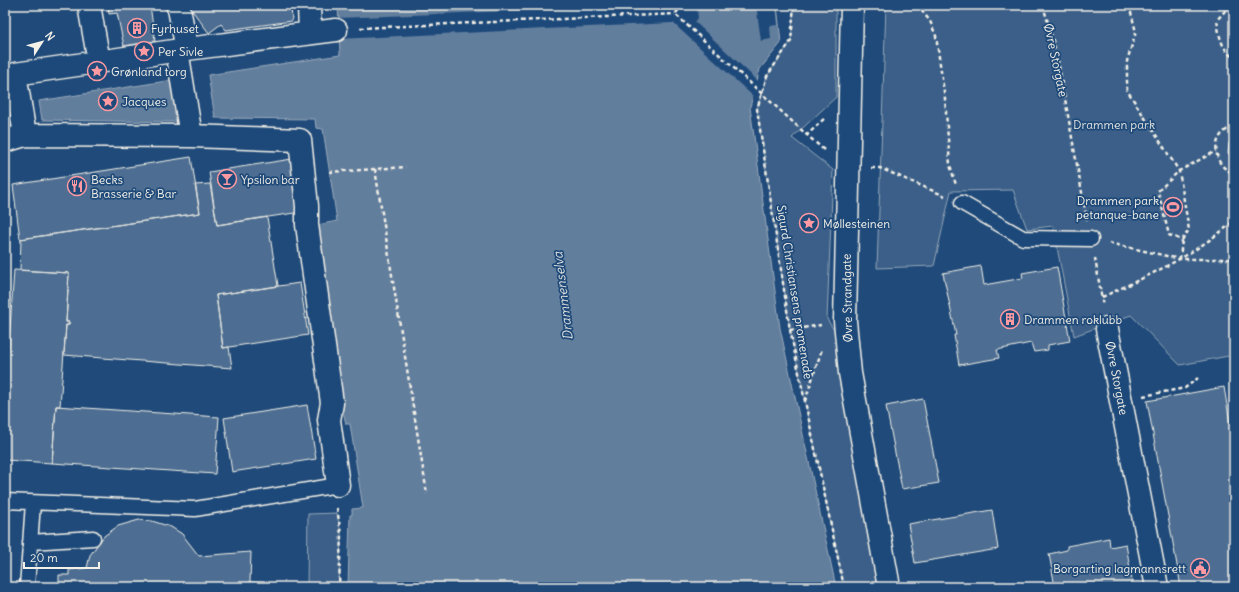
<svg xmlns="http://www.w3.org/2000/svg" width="1239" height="592" font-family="Delius,sans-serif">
	<rect width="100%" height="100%" fill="#1f4a7a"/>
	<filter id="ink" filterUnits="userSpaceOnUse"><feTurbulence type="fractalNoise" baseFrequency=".025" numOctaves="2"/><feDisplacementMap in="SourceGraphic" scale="8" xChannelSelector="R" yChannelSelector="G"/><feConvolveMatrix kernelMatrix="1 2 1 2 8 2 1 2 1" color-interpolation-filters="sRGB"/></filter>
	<g filter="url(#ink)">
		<!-- green -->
		<path fill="#3a5f88" stroke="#97a8b8" d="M 794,5 L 836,5 L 836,97 L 792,138 L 833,170 L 827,319 L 835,332 L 880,587 L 844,587 L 790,330 L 757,109 L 767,76 L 791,41 Z
			M 886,5 L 1234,5 L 1234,355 L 1180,365 L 1131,315 L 1074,336 L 1053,226 L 1027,229 L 1013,190 L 951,191 L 934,266 L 877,268 Z
			M 337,513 L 341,534 L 339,587 L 307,587 L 308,514 Z"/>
		<!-- water -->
		<path fill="#627e9d" stroke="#9cacbb" d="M 338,5 L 777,5 L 781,43 L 760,69 L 750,107 L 780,328 L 836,587 L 348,587 L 350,515 L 352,515 L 352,509 L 363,508 L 350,424 L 346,424 L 343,411 L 340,411 L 313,226 L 337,221 L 323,129 L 316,128 L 315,119 L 215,118 L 208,75 L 340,55 Z
			M 173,80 L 180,122 L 42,120 L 39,101 Z"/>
		<!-- pier -->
		<path fill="#1f4a7a" d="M 653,5 L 695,5 L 697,8 L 698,18 L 695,22 L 759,82 L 755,98 L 673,23 L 338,39 L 337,18 Z
			M 756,5 L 776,5 L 778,25 L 770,26 L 771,39 L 761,41 Z"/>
		<!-- building -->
		<path fill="#4d6e92" stroke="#f4f1e8" d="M 108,5 L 150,5 L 155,41 L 124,46 L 117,13 L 109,14 Z
			M 188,5 L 291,5 L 292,21 L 226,30 L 221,24 L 209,33 Z
			M 1234,138 L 1234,159 L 1228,153 L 1229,143 Z
			M 191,157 L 200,213 L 20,239 L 13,185 Z
			M 292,159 L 301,212 L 217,225 L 209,172 Z
			M 210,184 L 217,225 L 267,217 L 278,286 L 216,295 L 223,348 L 229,347 L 232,368 L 64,355 L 66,325 L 69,325 L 69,322 L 66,322 L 69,273 L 20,270 L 21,239 L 200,213 L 195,185 Z
			M 981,266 L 984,285 L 1023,278 L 1022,273 L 1057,267 L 1070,341 L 1048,345 L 1048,350 L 1034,352 L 1031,343 L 997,350 L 999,358 L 959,365 L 954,335 L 956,335 L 943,273 Z
			M 14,270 L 69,273 L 66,322 L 69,322 L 69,325 L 66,325 L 60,406 L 56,406 L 52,463 L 5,460 L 5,400 Z
			M 300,283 L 308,335 L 223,348 L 216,295 Z
			M 1224,387 L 1232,435 L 1234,435 L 1234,587 L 1181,587 L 1147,401 Z
			M 923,399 L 939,483 L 902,489 L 886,406 Z
			M 307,405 L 316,459 L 232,472 L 224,418 Z
			M 56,406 L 219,417 L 215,474 L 52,463 Z
			M 992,510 L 998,549 L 915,563 L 908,524 Z
			M 139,520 L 152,521 L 171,527 L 182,534 L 199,556 L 251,552 L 250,582 L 277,584 L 277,587 L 59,587 L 59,575 L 69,575 L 69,570 L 87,568 L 90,555 L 104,536 L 118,526 Z
			M 1109,538 L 1110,547 L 1126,544 L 1133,587 L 1055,587 L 1049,554 L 1067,550 L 1067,546 Z"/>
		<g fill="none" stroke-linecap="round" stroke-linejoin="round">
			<defs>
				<path id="lane" d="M 962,203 L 1023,238 L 1091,239
					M 5,501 L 195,509 L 338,485
					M 30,542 L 93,538
					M 27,587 L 33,503"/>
				<path id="street" d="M 89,5 L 99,62
					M 177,5 L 179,9 L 187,49
					M 309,5 L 310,33
					M 177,50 L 191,136 L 300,140 L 307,206 L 307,225 L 332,403 L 329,420 L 338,485
					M 191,136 L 25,135 L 15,74 L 187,49 L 336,30
					M 5,141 L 25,135
					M 1107,329 L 1157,587"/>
				<path id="secondary" d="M 852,5 L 845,321 L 850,373 L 889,587"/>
			</defs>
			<!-- lane casing -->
			<use href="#lane" stroke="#f4f1e8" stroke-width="17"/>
			<!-- street casing -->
			<use href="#street" stroke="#f4f1e8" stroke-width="25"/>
			<!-- secondary casing -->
			<use href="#secondary" stroke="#f4f1e8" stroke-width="25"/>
			<!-- path -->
			<path stroke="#f4f1e8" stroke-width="2.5" stroke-dasharray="4 3" stroke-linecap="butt" d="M 794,5 L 791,41 L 767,76 L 757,109 L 790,330 L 844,587
				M 917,5 L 930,21 L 936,36 L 945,99 L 950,165 L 956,185
				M 1043,5 L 1057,55 L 1087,220
				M 1129,5 L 1136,32 L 1127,61 L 1127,90 L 1179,171 L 1189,230 L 1182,240 L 1169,235 L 1158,191 L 1179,171 L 1216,151
				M 1230,5 L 1217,20 C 1219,35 1221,49 1234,58
				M 360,28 L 675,14
				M 1234,127 C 1210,132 1211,167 1234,173
				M 824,150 L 807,135 L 826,117
				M 871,168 L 880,168 L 945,196
				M 375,169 L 427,494
				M 329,172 L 406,167
				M 1109,243 L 1180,259 L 1234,259
				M 1095,258 L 1103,306
				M 1180,259 L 1182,240
				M 1102,297 C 1150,275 1193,256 1234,221
				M 790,330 L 821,325
				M 1143,396 L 1185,388 L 1198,378
				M 805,401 L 822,349
				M 337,508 L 341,534 L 339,587"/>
			<!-- lane -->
			<use href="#lane" stroke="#1f4a7a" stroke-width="14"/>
			<!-- street -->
			<use href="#street" stroke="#1f4a7a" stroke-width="22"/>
			<!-- secondary -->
			<use href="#secondary" stroke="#1f4a7a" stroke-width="22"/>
			<!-- path-bridge -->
			<path stroke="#f4f1e8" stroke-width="2.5" stroke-dasharray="4 3" stroke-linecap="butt" d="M 683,5 L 675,14 L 807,135"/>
		</g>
	</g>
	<!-- icons -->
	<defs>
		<symbol id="building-ring" viewBox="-11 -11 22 22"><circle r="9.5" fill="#1f4a7a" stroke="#ff9aa2" stroke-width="1.5"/><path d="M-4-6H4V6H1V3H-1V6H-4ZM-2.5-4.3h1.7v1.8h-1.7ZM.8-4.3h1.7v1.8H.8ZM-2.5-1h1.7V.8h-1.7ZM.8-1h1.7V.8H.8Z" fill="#ff9aa2"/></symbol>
		<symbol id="sight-ring" viewBox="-11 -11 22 22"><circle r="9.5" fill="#1f4a7a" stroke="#ff9aa2" stroke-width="1.5"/><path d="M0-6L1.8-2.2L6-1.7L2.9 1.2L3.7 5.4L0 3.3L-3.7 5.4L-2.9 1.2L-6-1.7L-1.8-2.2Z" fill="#ff9aa2"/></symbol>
		<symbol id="bar-ring" viewBox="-11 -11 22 22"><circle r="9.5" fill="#1f4a7a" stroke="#ff9aa2" stroke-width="1.5"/><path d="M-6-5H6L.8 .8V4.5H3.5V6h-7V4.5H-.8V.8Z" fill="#ff9aa2"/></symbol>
		<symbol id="restaurant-ring" viewBox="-11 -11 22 22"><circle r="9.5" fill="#1f4a7a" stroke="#ff9aa2" stroke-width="1.5"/><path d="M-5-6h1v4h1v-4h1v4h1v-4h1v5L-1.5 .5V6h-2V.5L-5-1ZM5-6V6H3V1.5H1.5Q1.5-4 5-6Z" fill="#ff9aa2"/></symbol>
		<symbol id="stadium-ring" viewBox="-11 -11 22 22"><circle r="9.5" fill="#1f4a7a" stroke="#ff9aa2" stroke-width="1.5"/><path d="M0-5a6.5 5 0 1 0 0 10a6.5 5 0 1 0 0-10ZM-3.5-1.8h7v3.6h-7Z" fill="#ff9aa2"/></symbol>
		<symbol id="civic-ring" viewBox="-11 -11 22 22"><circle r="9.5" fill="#1f4a7a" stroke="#ff9aa2" stroke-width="1.5"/><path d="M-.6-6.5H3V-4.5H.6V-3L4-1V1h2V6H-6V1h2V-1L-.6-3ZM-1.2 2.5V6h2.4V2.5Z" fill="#ff9aa2"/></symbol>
	</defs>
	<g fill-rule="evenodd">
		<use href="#building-ring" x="126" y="17" width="22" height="22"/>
		<use href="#sight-ring" x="133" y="40" width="22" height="22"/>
		<use href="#sight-ring" x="86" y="60" width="22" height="22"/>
		<use href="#sight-ring" x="97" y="90" width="22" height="22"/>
		<use href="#bar-ring" x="216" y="168" width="22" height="22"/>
		<use href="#restaurant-ring" x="66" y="175" width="22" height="22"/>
		<use href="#stadium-ring" x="1162" y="196" width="22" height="22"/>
		<use href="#sight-ring" x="798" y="212" width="22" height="22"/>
		<use href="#building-ring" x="999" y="308" width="22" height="22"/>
		<use href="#civic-ring" x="1189" y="557" width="22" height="22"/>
	</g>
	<g text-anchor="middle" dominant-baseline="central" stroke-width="3.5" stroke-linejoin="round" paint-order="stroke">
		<!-- poi labels -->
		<g font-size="12" fill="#f4f1e8" stroke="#1f4a7a" text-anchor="start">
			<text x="151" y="28">Fyrhuset</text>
			<text x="158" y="51">Per Sivle</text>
			<text x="111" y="71">Grønland torg</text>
			<text x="122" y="101">Jacques</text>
			<text x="91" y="179">Becks<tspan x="91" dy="14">Brasserie &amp; Bar</tspan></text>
			<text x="241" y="179">Ypsilon bar</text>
			<text x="1159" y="200" text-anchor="end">Drammen park<tspan x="1159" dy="14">petanque-bane</tspan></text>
			<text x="823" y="223">Møllesteinen</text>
			<text x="1024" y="319">Drammen roklubb</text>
			<text x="1186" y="568" text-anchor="end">Borgarting lagmannsrett</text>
		</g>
		<!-- street labels -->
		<g font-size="12" fill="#f4f1e8" stroke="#1f4a7a">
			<text transform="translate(1056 60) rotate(78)">Øvre Storgate</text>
			<text transform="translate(795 292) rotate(81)">Sigurd Christiansens promenade</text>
			<text transform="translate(847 298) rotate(-91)">Øvre Strandgate</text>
			<text transform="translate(1117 378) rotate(79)">Øvre Storgate</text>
		</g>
		<!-- park labels -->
		<g font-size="12" fill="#e1e2de" stroke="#1f4a7a">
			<text x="1114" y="124">Drammen park</text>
		</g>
		<!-- water labels -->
		<g font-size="13" font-style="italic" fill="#dee0dd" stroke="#1f4a7a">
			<text transform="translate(563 296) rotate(-97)">Drammenselva</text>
		</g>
	</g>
	<!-- margin -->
	<rect width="1239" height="592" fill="none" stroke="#1f4a7a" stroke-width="20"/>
	<rect x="10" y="10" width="1219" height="572" fill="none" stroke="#f4f1e8" stroke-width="1.5" filter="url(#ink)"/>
	<!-- north arrow -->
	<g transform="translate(42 42) rotate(54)" stroke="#1f4a7a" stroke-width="3" paint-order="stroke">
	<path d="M0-3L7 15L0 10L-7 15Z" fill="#f4f1e8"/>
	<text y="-6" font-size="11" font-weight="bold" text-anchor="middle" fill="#f4f1e8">N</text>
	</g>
	<!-- scale -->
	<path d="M24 562v6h75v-6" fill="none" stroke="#f4f1e8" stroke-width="2"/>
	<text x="30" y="562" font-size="12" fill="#f4f1e8" stroke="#1f4a7a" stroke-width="3" paint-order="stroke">20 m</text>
</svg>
